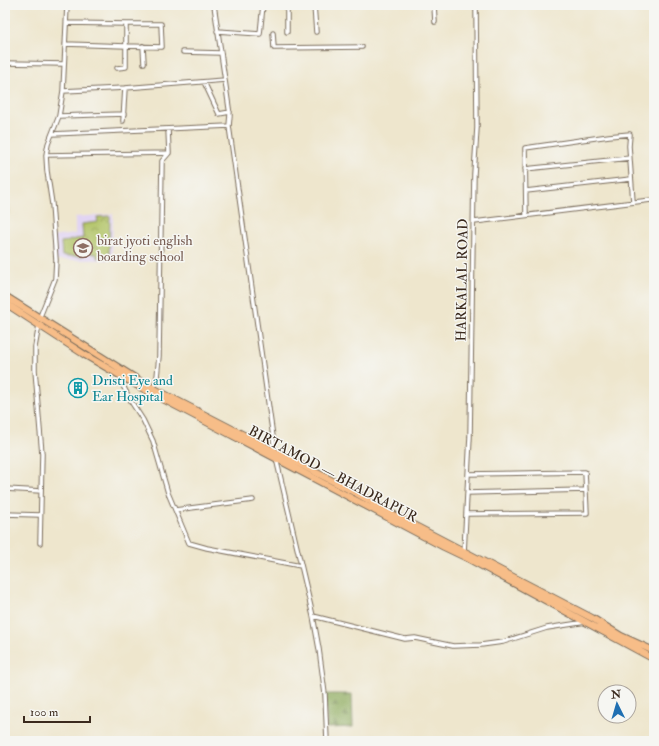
<svg xmlns="http://www.w3.org/2000/svg" width="659" height="746" font-family="'IM FELL Double Pica',serif">
	<defs>
		<pattern id="forest-firs" width="22" height="20" patternUnits="userSpaceOnUse"><rect width="22" height="20" fill="#8daa5c"/><path d="M5 1l3.5 6h-7zM16 11l3.5 6h-7z" fill="#748b4b"/></pattern>
		<pattern id="park-crowns" width="20" height="18" patternUnits="userSpaceOnUse"><rect width="20" height="18" fill="#b2c467"/><path d="M2 6a3 3 0 1 1 6 0M12 15a3 3 0 1 1 6 0" fill="none" stroke="#929f54"/></pattern>
	</defs>
	<rect width="100%" height="100%" fill="#f6f6f2"/>
	<filter id="ink" filterUnits="userSpaceOnUse"><feTurbulence type="fractalNoise" baseFrequency=".025" numOctaves="2"/><feDisplacementMap in="SourceGraphic" scale="8" xChannelSelector="R" yChannelSelector="G"/><feConvolveMatrix kernelMatrix="1 2 1 2 8 2 1 2 1" color-interpolation-filters="sRGB"/></filter>
	<filter id="wash" filterUnits="userSpaceOnUse"><feTurbulence type="fractalNoise" baseFrequency=".012" numOctaves="4" result="noise"/><feDisplacementMap in="SourceGraphic" scale="16" xChannelSelector="R" yChannelSelector="G"/><feGaussianBlur stdDeviation="0.9" result="paint"/><feColorMatrix in="noise" values="0 0 0 0 0 0 0 0 0 0 0 0 0 0 0 0 0 1.4 0 .05"/><feComposite in="paint" operator="in"/></filter>
	<g filter="url(#wash)">
		<rect width="100%" height="100%" fill="#eee6cd"/>
		<!-- built -->
		<path fill="#e1d4f3" d="M 113,214 L 112,260 L 55,260 L 51,237 L 75,234 L 75,217 Z"/>
		<!-- forest -->
		<path fill="url(#forest-firs)" stroke="#646a3d" d="M 325,694 L 352,694 L 353,727 L 327,728 Z"/>
		<!-- park -->
		<path fill="url(#park-crowns)" stroke="#767742" d="M 5,189 L 8,189 L 8,214 L 5,213 Z
			M 110,216 L 109,257 L 97,258 L 97,254 L 93,254 L 93,253 L 84,253 L 83,256 L 62,256 L 61,242 L 70,241 L 70,240 L 83,238 L 82,224 L 98,222 L 97,217 Z"/>
	</g>
	<g filter="url(#ink)">
		<g fill="none" stroke-linecap="round" stroke-linejoin="round">
			<defs>
				<path id="street" d="M 214,5 L 228,101 L 230,115 L 229,126 L 275,451
					M 287,5 L 287,32
					M 314,5 L 316,32
					M 434,5 L 435,22
					M 67,23 L 126,24
					M 126,24 L 161,24 L 162,47 L 126,46 Z
					M 217,31 L 260,34 L 263,5
					M 273,33 L 274,48 L 362,47
					M 65,44 L 126,46 L 126,67 L 117,68
					M 143,46 L 144,63
					M 183,52 L 221,53
					M 5,63 L 64,64
					M 204,82 L 219,114 L 230,112
					M 125,88 L 225,80
					M 63,91 L 125,88 L 123,121
					M 59,116 L 124,114
					M 168,129 L 169,153
					M 52,134 L 229,126
					M 46,155 L 169,153 L 162,161 L 159,356 L 157,377 L 154,388
					M 525,169 L 630,158
					M 526,191 L 631,179
					M 526,215 L 525,148 L 609,136 L 630,134 L 629,146 L 633,202
					M 474,222 L 651,200
					M 39,319 L 55,279 L 56,260 L 52,204 L 47,171 L 46,155 L 48,144 L 59,116 L 63,91 L 67,5
					M 39,325 L 35,347 L 35,370 L 42,454 L 40,543
					M 122,376 L 121,382 L 132,403 L 143,420 L 153,441 L 168,493 L 189,543 L 207,548 L 301,566
					M 276,458 L 313,616 L 319,649 L 325,694 L 327,741
					M 5,489 L 41,491
					M 467,493 L 586,490
					M 175,510 L 253,500
					M 5,514 L 40,515
					M 466,514 L 587,513 L 585,472 L 468,474
					M 464,552 L 470,437 L 474,174 L 477,128 L 476,5
					M 313,616 L 405,639 L 415,638 L 453,646 L 481,645 L 503,642 L 547,628 L 586,622"/>
				<path id="primary" d="M 5,296 L 143,383 L 354,492 L 398,517 L 592,618 L 621,636 L 654,651
					M 5,303 L 85,355 L 140,387 L 226,432 L 444,547 L 469,559 L 654,659"/>
			</defs>
			<!-- street casing -->
			<use href="#street" stroke="#7a6c5b" stroke-width="5.5"/>
			<!-- primary casing -->
			<use href="#primary" stroke="#7a6c5b" stroke-width="8"/>
			<!-- street -->
			<use href="#street" stroke="#fff" stroke-width="3.5"/>
			<!-- primary -->
			<use href="#primary" stroke="#f7bd88" stroke-width="6"/>
		</g>
	</g>
	<!-- icons -->
	<defs>
		<symbol id="school-ring" viewBox="-11 -11 22 22"><circle r="9.5" fill="#f6f6f2" stroke="#8d6e63" stroke-width="1.5"/><path d="M0-5L7-2L0 1L-7-2ZM-4 1L0 2.5L4 1V4Q0 6-4 4Z" fill="#8d6e63"/></symbol>
		<symbol id="building-ring" viewBox="-11 -11 22 22"><circle r="9.5" fill="#f6f6f2" stroke="#0f9aa8" stroke-width="1.5"/><path d="M-4-6H4V6H1V3H-1V6H-4ZM-2.5-4.3h1.7v1.8h-1.7ZM.8-4.3h1.7v1.8H.8ZM-2.5-1h1.7V.8h-1.7ZM.8-1h1.7V.8H.8Z" fill="#0f9aa8"/></symbol>
	</defs>
	<g fill-rule="evenodd">
		<use href="#school-ring" x="72" y="237" width="22" height="22"/>
		<use href="#building-ring" x="67" y="377" width="22" height="22"/>
	</g>
	<g text-anchor="middle" dominant-baseline="central" stroke-width="3" stroke-linejoin="round" paint-order="stroke">
		<!-- education labels -->
		<g font-size="14" fill="#785e54" stroke="#f6f6f2" text-anchor="start">
			<text x="97" y="240">birat jyoti english<tspan x="97" dy="16">boarding school</tspan></text>
		</g>
		<!-- street labels -->
		<g font-size="14" fill="#3b2a1e" stroke="#f6f6f2">
			<text transform="translate(462 280) rotate(-89)">HARKALAL ROAD</text>
			<text transform="translate(333 474) rotate(28)">BIRTAMOD — BHADRAPUR</text>
		</g>
		<!-- culture labels -->
		<g font-size="14" fill="#0d838f" stroke="#f6f6f2" text-anchor="start">
			<text x="92" y="380">Dristi Eye and<tspan x="92" dy="16">Ear Hospital</tspan></text>
		</g>
	</g>
	<!-- margin -->
	<rect width="659" height="746" fill="none" stroke="#f6f6f2" stroke-width="20"/>
	<!-- north arrow -->
	<g transform="translate(617 704) rotate(355)"><circle r="19" fill="#f6f6f2" stroke="#aba49d"/>
	<path d="M0-3L7 15L0 10L-7 15Z" fill="#1f6fb2"/>
	<text y="-6" font-size="11" font-weight="bold" text-anchor="middle" fill="#3b2a1e">N</text>
	</g>
	<!-- scale -->
	<path d="M24 716v6h66v-6" fill="none" stroke="#3b2a1e" stroke-width="2"/>
	<text x="30" y="716" font-size="12" fill="#3b2a1e" stroke="#f6f6f2" stroke-width="3" paint-order="stroke">100 m</text>
</svg>
